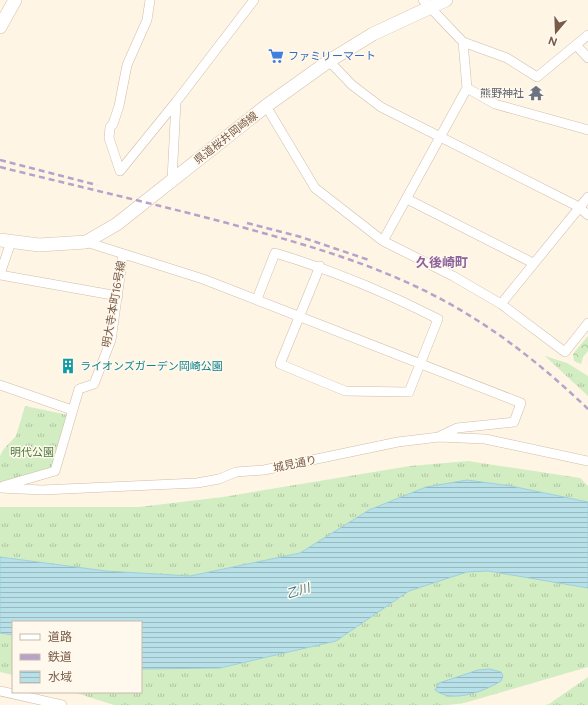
<svg xmlns="http://www.w3.org/2000/svg" width="588" height="705" font-family="Figtree,'Noto Sans JP',sans-serif">
	<defs>
		<pattern id="grass-tufts" width="24" height="20" patternUnits="userSpaceOnUse"><rect width="24" height="20" fill="#d2edc2"/><path d="M3 7l-1-3M5 7V3M7 7l1-3M15 17l-1-3M17 17v-4M19 17l1-3" fill="none" stroke="#afc3a0"/></pattern>
		<pattern id="forest-crowns" width="20" height="18" patternUnits="userSpaceOnUse"><rect width="20" height="18" fill="#d2edc2"/><path d="M2 6a3 3 0 1 1 6 0M12 15a3 3 0 1 1 6 0" fill="none" stroke="#afc3a0"/></pattern>
		<pattern id="water-rules" width="6" height="5" patternUnits="userSpaceOnUse"><rect width="6" height="5" fill="#b7e0e9"/><path d="M0 2.5h6" fill="none" stroke="#9ab9bf"/></pattern>
	</defs>
	<rect width="100%" height="100%" fill="#fef5e5"/>
	<!-- grass -->
	<path fill="url(#grass-tufts)" d="M 545,356 L 567,363 L 588,376 L 588,396 Z
		M 25,406 L 68,415 L 50,471 L 0,482 L 0,456 L 3,450 L 16,436 Z
		M 468,461 L 580,478 L 588,486 L 588,502 L 511,486 L 467,480 L 426,487 L 369,510 L 300,553 L 190,576 L 106,571 L 0,557 L 0,507 L 139,507 L 223,497 L 410,466 Z
		M 488,571 L 588,588 L 588,667 L 464,703 L 448,705 L 114,705 L 73,692 L 141,692 L 141,669 L 220,668 L 336,641 L 409,591 L 467,572 Z
		M 0,633 L 13,635 L 13,675 L 0,672 Z
		M 588,677 L 588,705 L 545,705 L 549,704 Z"/>
	<!-- forest -->
	<path fill="url(#forest-crowns)" d="M 588,336 L 588,351 L 583,357 L 581,364 L 574,361 L 573,354 Z"/>
	<!-- water -->
	<path fill="url(#water-rules)" stroke="#9dd0dc" d="M 467,480 L 511,486 L 588,502 L 588,588 L 488,571 L 467,572 L 409,591 L 336,641 L 220,668 L 141,669 L 141,622 L 13,622 L 13,635 L 0,633 L 0,557 L 106,571 L 190,576 L 300,553 L 369,510 L 426,487 Z
		M 490,669 L 501,672 L 503,676 L 501,681 C 485,691 452,704 435,690 L 439,683 L 478,670 Z"/>
	<g fill="none" stroke-linecap="round" stroke-linejoin="round">
		<defs>
			<path id="minor" d="M 150,0 L 147,20 L 127,65 L 119,106 L 113,124 L 110,127 L 109,138 L 120,171 L 176,102 L 254,0
				M 423,0 L 463,42 L 507,58 L 537,77 L 588,35
				M 576,45 L 588,58
				M 329,61 L 352,85 L 381,107 L 579,207 L 588,215
				M 467,88 L 495,104 L 588,130
				M 266,106 L 315,188 L 383,241 L 467,88 L 463,42
				M 172,180 L 176,102
				M 588,197 L 501,304 L 565,352 L 588,323
				M 407,199 L 533,263
				M 383,241 L 453,276 L 501,304
				M 86,242 L 203,279 L 521,403 L 514,422 L 457,428 L 440,436
				M 0,274 L 11,242
				M 0,275 L 118,296
				M 257,299 L 275,253 C 332,270 385,292 438,319 L 409,392 L 345,391 L 280,364 L 320,266
				M 0,385 L 72,410
				M 3,486 L 55,471 L 79,389 L 94,384 L 111,340 L 123,255
				M 0,488 L 42,490 L 197,483 L 219,479 L 236,472 L 264,470 L 398,442 L 439,437 L 485,439 L 588,461
				M 0,691 L 62,705"/>
			<path id="secondary" d="M 0,27 L 15,0
				M 0,240 L 39,245 L 86,242 L 117,224 L 266,106 L 329,61 L 373,34 L 446,0"/>
		</defs>
		<!-- minor casing -->
		<use href="#minor" stroke="#d0bdaa" stroke-width="10"/>
		<!-- secondary casing -->
		<use href="#secondary" stroke="#d6bfaa" stroke-width="14"/>
		<!-- minor -->
		<use href="#minor" stroke="#fff" stroke-width="9"/>
		<!-- secondary -->
		<use href="#secondary" stroke="#fff" stroke-width="13"/>
		<!-- rail -->
		<path stroke="#b8a2c9" stroke-width="2.5" stroke-dasharray="6 4" stroke-linecap="butt" d="M 0,160 L 97,185
			M 0,167 C 76,186 151,203 227,223 C 292,241 356,258 417,287 C 481,317 537,360 588,409
			M 247,223 L 301,237 L 369,260"/>
	</g>
	<!-- icons -->
	<defs>
		<symbol id="supermarket-bare" viewBox="-9 -9 18 18"><path d="M-6-5.5h2.5l.6 2H6L4.5 2H-2.5L-4.4-4H-6ZM-1.5 3.2a1.3 1.3 0 1 0 .1 0ZM3 3.2a1.3 1.3 0 1 0 .1 0Z" fill="#3f7fe0" stroke="#fff9ed" stroke-width="2.5" paint-order="stroke"/></symbol>
		<symbol id="temple-bare" viewBox="-9 -9 18 18"><path d="M0-6L5-2H3V0L6.5 2.5H4V6H1.5V3h-3V6H-4V2.5H-6.5L-3 0V-2H-5Z" fill="#6b7280" stroke="#fff9ed" stroke-width="2.5" paint-order="stroke"/></symbol>
		<symbol id="building-bare" viewBox="-9 -9 18 18"><path d="M-4-6H4V6H1V3H-1V6H-4ZM-2.5-4.3h1.7v1.8h-1.7ZM.8-4.3h1.7v1.8H.8ZM-2.5-1h1.7V.8h-1.7ZM.8-1h1.7V.8H.8Z" fill="#0f9aa8" stroke="#fff9ed" stroke-width="2.5" paint-order="stroke"/></symbol>
	</defs>
	<g fill-rule="evenodd">
		<use href="#supermarket-bare" x="265" y="45" width="22" height="22"/>
		<use href="#temple-bare" x="525" y="82" width="22" height="22"/>
		<use href="#building-bare" x="57" y="355" width="22" height="22"/>
	</g>
	<g text-anchor="middle" dominant-baseline="central" stroke-width="3" stroke-linejoin="round" paint-order="stroke">
		<!-- shop labels -->
		<g font-size="11" fill="#366cbe" stroke="#fff9ed" text-anchor="start">
			<text x="288" y="56">ファミリーマート</text>
		</g>
		<!-- worship labels -->
		<g font-size="11" fill="#5b616d" stroke="#fff9ed" text-anchor="end">
			<text x="524" y="93">熊野神社</text>
		</g>
		<!-- street labels -->
		<g font-size="11" fill="#795b48" stroke="#fff9ed">
			<text transform="translate(226 138) rotate(-38)">県道桜井岡崎線</text>
			<text transform="translate(114 304) rotate(-80)">明大寺本町16号線</text>
			<text transform="translate(295 464) rotate(-11)">城見通り</text>
		</g>
		<!-- culture labels -->
		<g font-size="11" fill="#0d838f" stroke="#fff9ed" text-anchor="start">
			<text x="80" y="366">ライオンズガーデン岡崎公園</text>
		</g>
		<!-- park labels -->
		<g font-size="11" fill="#4c7a3c" stroke="#fff9ed">
			<text x="32" y="452">明代公園</text>
		</g>
		<!-- water labels -->
		<g font-size="12" font-style="italic" fill="#3c7787" stroke="#fff9ed">
			<text transform="translate(298 591) rotate(-17)">乙川</text>
		</g>
		<!-- quarter labels -->
		<g font-size="13" font-weight="bold" fill="#8c639d" stroke="#fff9ed">
			<text x="442" y="262">久後崎町</text>
		</g>
	</g>
	<!-- legend -->
	<rect x="12" y="621" width="130" height="72" fill="#fff9ed" stroke="#c9baab"/>
	<rect x="20" y="634" width="20" height="6" fill="#ffffff" stroke="#c9baab"/>
	<text x="48" y="641" font-size="12" fill="#795b48">道路</text>
	<rect x="20" y="654" width="20" height="6" fill="#b8a2c9" stroke="#c9baab"/>
	<text x="48" y="661" font-size="12" fill="#795b48">鉄道</text>
	<rect x="20" y="671" width="20" height="12" fill="url(#water-rules)" stroke="#c9baab"/>
	<text x="48" y="681" font-size="12" fill="#795b48">水域</text>
	<!-- north arrow -->
	<g transform="translate(556 32) rotate(199)" stroke="#fff9ed" stroke-width="3" paint-order="stroke">
	<path d="M0-3L7 15L0 10L-7 15Z" fill="#795b48"/>
	<text y="-6" font-size="11" font-weight="bold" text-anchor="middle" fill="#795b48">N</text>
	</g>
</svg>
